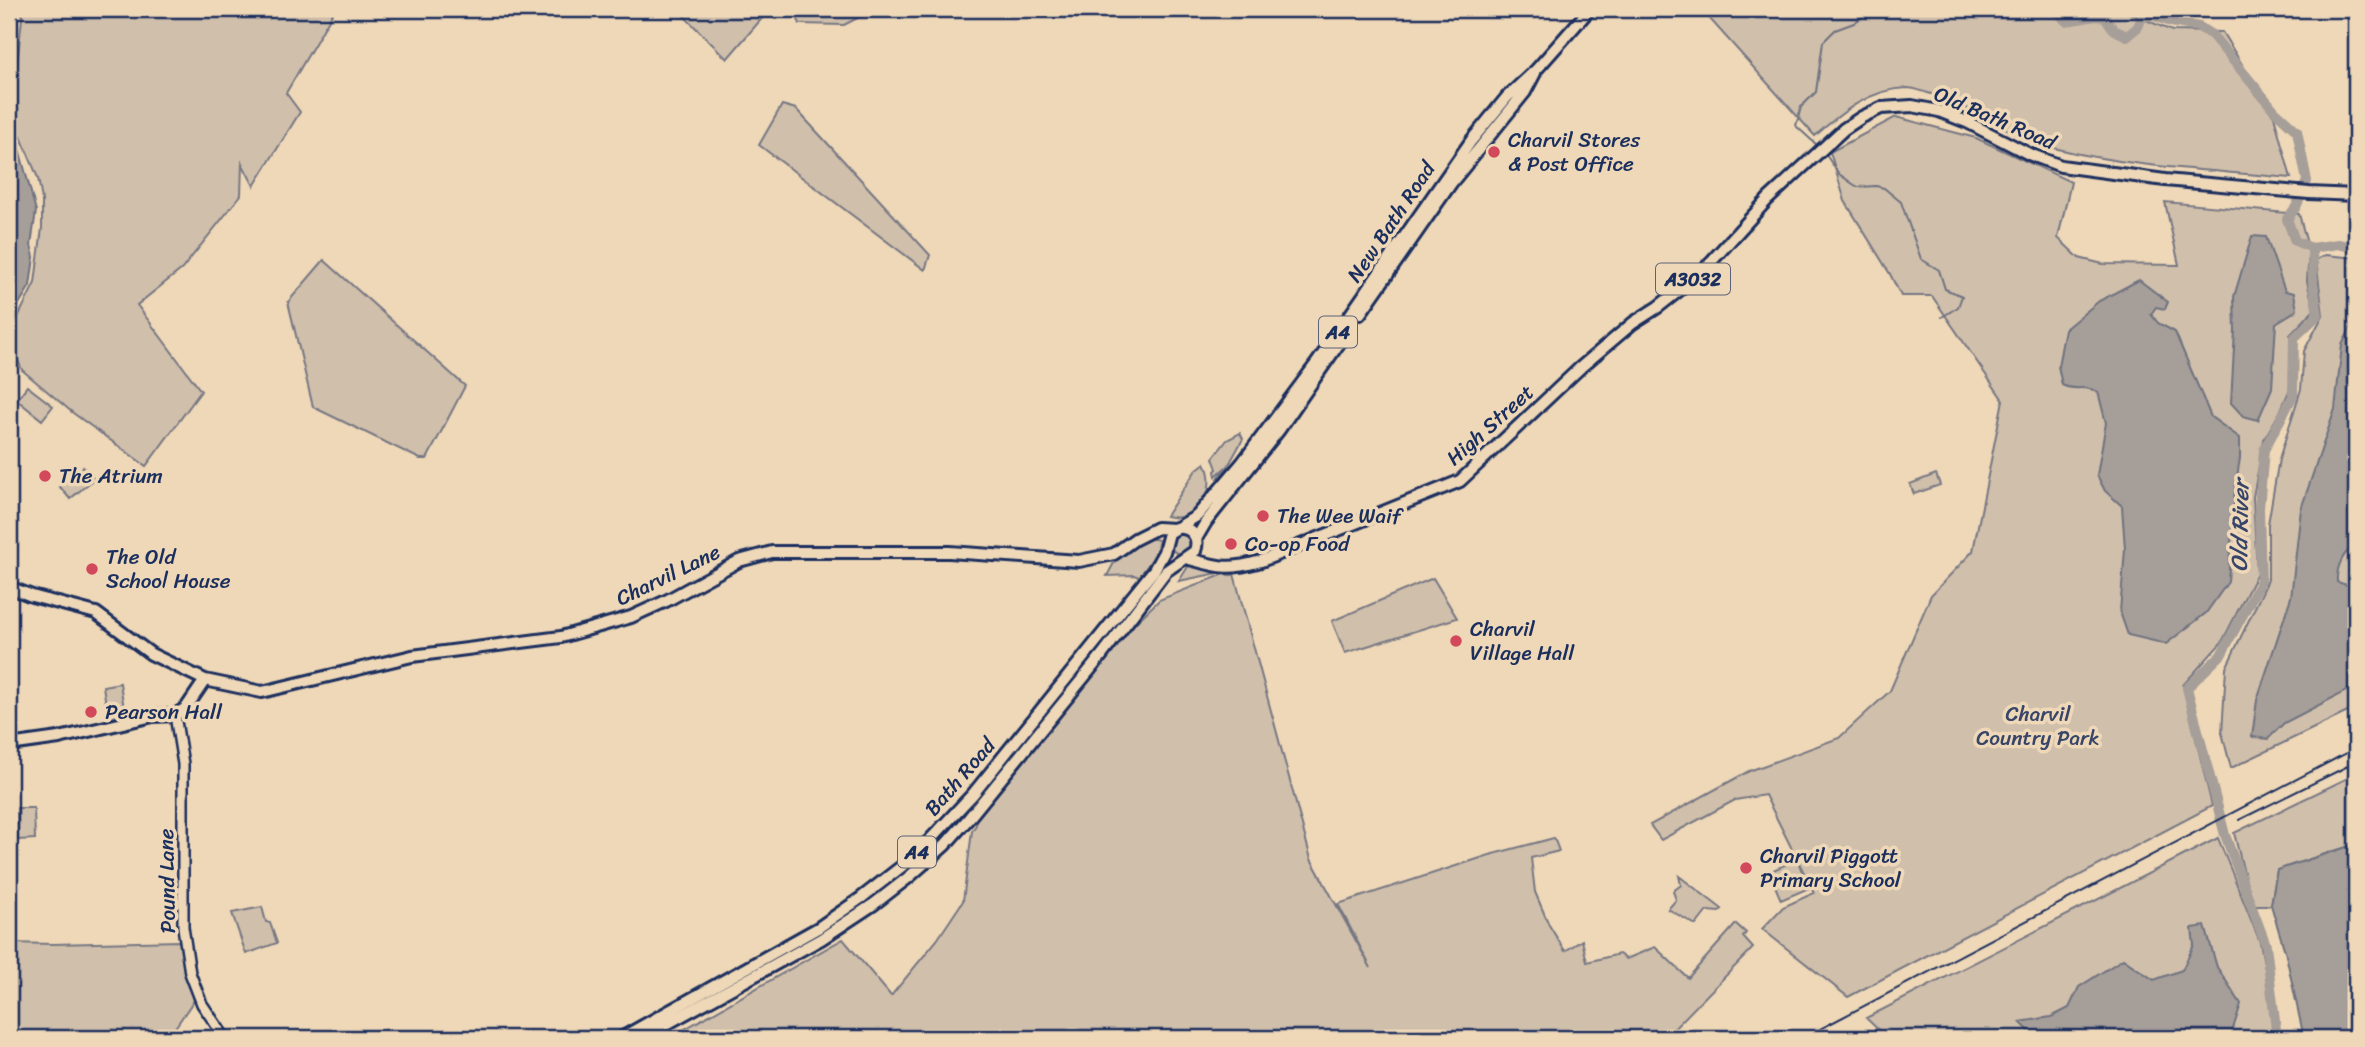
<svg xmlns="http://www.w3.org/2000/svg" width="2365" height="1047" font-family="Sriracha,sans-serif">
	<rect width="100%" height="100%" fill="#efd8b7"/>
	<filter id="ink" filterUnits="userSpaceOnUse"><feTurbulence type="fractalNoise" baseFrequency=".0143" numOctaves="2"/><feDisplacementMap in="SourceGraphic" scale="14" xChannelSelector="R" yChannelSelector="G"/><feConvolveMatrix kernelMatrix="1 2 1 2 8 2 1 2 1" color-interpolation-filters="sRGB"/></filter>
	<g filter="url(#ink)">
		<!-- green -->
		<path fill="#d0bfaa" stroke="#767784" stroke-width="2" d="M 23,9 L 335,9 L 286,93 L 300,112 L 254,186 L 242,163 L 241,195 L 182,269 L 137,305 L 201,391 L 146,466 L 73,413 L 22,370 L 9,339 L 9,335 L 35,283 L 42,228 L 42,200 L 38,178 L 19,132 L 15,84 Z
			M 677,9 L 770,9 L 727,59 Z
			M 794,9 L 875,9 L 844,25 L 800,24 Z
			M 1701,9 L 2120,9 L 2172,31 L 2222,32 L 2274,116 L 2291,178 C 2213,170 2131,168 2054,148 C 2009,136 1972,105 1928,93 C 1921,91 1914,88 1907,88 C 1870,89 1842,112 1815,136 Z
			M 782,105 L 796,109 L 930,255 L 925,270 L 759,145 Z
			M 1896,117 L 1976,138 L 2071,182 L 2058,238 L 2079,258 L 2103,264 L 2179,265 L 2165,202 L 2299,214 L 2309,251 L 2307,281 L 2314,310 L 2290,335 L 2290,389 L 2280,412 L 2264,439 L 2253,497 L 2257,573 L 2222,642 L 2183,685 L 2212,806 L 1848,997 L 1762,929 L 1783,907 L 1814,893 L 1765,795 L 1735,800 L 1661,840 L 1650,825 L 1749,771 L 1839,738 L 1890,691 L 1931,595 L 1973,551 L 2003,400 L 1932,296 L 1901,296 L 1890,274 L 1845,201 L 1830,152 Z
			M 2325,255 L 2356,258 L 2356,708 L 2231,768 L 2222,733 L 2226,668 L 2268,580 L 2268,524 L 2279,459 L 2301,389 L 2304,351 L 2323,315 L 2316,260 Z
			M 324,260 L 465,386 L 427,459 L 420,459 L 313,407 L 288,302 Z
			M 27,386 L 53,406 L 42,420 L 17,400 Z
			M 1240,433 L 1243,439 L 1217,486 L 1217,480 L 1226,467 L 1216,476 L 1215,471 L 1217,469 L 1213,458 L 1227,440 Z
			M 1205,463 C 1219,489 1198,525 1166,516 L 1196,470 Z
			M 83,467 L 94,479 L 70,499 L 60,487 Z
			M 1936,474 L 1940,485 L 1914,494 L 1910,484 Z
			M1170 543a11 11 0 1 1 22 0a11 11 0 1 1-22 0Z
			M 1148,538 L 1159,540 L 1155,555 L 1139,577 L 1134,575 L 1107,576 L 1116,559 Z
			M 1166,557 L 1171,560 L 1145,595 L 959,825 C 940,843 922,863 900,880 C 819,943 724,989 634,1038 L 628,1038 L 809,937 L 939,836 Z
			M 1189,565 L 1223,572 L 1179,581 Z
			M 1227,573 L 1228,576 L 1234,574 L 1311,859 L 1371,968 L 1338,904 L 1493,854 L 1554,838 L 1559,851 L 1531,858 L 1535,892 L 1549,925 L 1565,951 L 1582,940 L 1587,962 L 1619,954 L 1626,959 L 1655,947 L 1688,978 L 1736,924 L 1746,933 L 1743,937 L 1753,948 L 1665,1038 L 678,1038 L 676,1034 L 843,939 L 891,996 L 937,940 L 963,901 L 972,831 L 976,825 L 976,818 L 1125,633 L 1159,600 Z
			M 1433,578 L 1457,618 L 1345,653 L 1332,621 Z
			M 120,683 L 125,715 L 108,718 L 103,686 Z
			M 2356,774 L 2356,844 L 2277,870 L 2271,905 L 2252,905 L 2234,833 Z
			M 17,808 L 34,808 L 35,839 L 18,840 Z
			M 2218,838 L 2260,942 L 2278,1038 L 1887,1038 L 1866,1018 Z
			M 1797,859 L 1809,888 L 1781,900 L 1769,872 Z
			M 1679,876 L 1722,909 L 1719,912 L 1707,911 L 1696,925 L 1668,909 L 1676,900 L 1673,891 L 1681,885 Z
			M 262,907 L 266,922 L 270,923 L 277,943 L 246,954 L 232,913 Z
			M 180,941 L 194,1000 L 168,1038 L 9,1038 L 9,943 L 53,944 Z"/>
		<!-- water -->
		<path fill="#a69e98" stroke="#6e7281" stroke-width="2" d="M 9,112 L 36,211 L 31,245 L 34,257 L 30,286 L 9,320 Z
			M 2252,236 L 2266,237 L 2285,291 L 2294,293 L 2297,310 L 2276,323 L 2272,388 L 2258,420 L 2243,416 L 2231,403 L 2235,330 L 2234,297 Z
			M 2139,280 L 2168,302 L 2165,309 L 2156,307 L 2151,314 L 2158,323 L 2175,332 L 2211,417 L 2240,438 L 2240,458 L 2235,490 L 2228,582 L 2206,613 L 2166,644 L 2128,635 L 2120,612 L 2125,549 L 2122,506 L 2105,491 L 2097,475 L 2106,423 L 2098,392 C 2082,384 2076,392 2062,385 L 2058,366 L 2065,329 L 2099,301 Z
			M 2353,323 L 2356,323 L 2356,546 C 2343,550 2336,569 2337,582 L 2347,585 L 2356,582 L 2356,686 L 2284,723 L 2268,739 L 2252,737 L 2257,700 L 2291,597 L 2301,509 L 2335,409 L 2342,345 Z
			M 2356,844 L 2356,1038 L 2304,1038 L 2286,955 L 2271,905 L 2277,870 Z
			M 2205,926 L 2217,967 L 2241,1004 L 2230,1038 L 2036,1038 L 2020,1022 L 2051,1017 L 2069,1008 L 2079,987 L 2123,959 L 2154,980 L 2182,970 L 2194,945 L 2192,928 Z"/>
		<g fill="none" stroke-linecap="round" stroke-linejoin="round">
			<!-- stream -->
			<path stroke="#6e7281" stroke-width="2" d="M 1818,146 L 1796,126 L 1801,107 L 1816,92 L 1823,42 L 1835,30 L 1854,23 L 1873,9
				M 1824,152 L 1839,174 L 1853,184 L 1858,187 L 1876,186 L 1884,188 L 1901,202 L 1921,259 L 1939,270 L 1945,289 L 1962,296 L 1958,307 L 1942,317"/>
			<!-- river -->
			<path stroke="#a69e98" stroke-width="10" d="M 2055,9 L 2066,21 L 2096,16 L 2105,17 L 2114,30 L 2127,36 L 2138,27 L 2142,17 L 2152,15 L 2171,22 L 2199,27 L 2212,35 L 2275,111 L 2297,131 L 2307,181 L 2296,207 L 2287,219 L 2295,241 L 2312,248 L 2338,244 L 2356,248
				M 2349,9 L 2356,11
				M 2277,1038 L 2266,945 L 2225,835 L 2187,688 L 2221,655 L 2261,581 L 2259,508 L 2264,450 L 2293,396 L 2294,338 L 2318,315 L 2313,283 L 2312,248"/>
			<defs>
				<path id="minor" d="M 175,715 L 183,764 L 183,927 L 190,973 L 202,1004 L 225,1038"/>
				<path id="major" d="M 1360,314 L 1452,182 L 1525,92 L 1535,73
					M 1196,539 L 1206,522 L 1279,430 L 1340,342
					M 1186,558 C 1219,567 1227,571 1261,561 L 1460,481 L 1581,367 L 1633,323 L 1658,307 L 1700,274 L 1768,199 L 1844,129 L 1862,117 L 1881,108 L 1912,106 L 1939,111 L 1967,122 L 2029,154 L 2061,166 L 2165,180 L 2309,193 L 2356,195
					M 9,587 L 32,596 L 96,613 L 151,654 L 205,680 L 262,692 L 412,656 L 561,637 L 631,617 L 666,601 L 739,561 L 772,552 L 949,552 L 1079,561 L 1114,554 L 1135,539 L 1157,528 L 1174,529
					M 9,745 L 59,738 L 153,716 L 175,715 L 186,708 L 205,680
					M 621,1038 L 818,928 L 861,898 L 901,867 L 930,840 L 973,794 L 1154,570 L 1164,552 L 1169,533 L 1197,516 L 1242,463 L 1316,364 L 1471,141 L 1507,97 L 1536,70 L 1590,9
					M 641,1038 L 821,939 L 874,904 L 909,877 L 945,845 L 969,818 L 1102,655 L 1166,571 L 1195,551 C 1200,537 1191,526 1176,528"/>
			</defs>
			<!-- minor casing -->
			<use href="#minor" stroke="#1b2f5e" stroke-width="14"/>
			<!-- major casing -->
			<use href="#major" stroke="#1b2f5e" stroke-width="16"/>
			<!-- minor -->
			<use href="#minor" stroke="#efd8b7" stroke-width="9"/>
			<!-- major -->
			<use href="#major" stroke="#efd8b7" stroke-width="10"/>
			<!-- rail -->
			<path stroke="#1b2f5e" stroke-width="2" d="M 2239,820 L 2356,762
				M 1803,1038 L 2356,748"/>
		</g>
	</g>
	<!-- markers -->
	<g fill="#d1495b" stroke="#efd8b7" stroke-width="2.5">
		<circle cx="1494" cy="152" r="7"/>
		<circle cx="45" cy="476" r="7"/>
		<circle cx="1263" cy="516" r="7"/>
		<circle cx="1231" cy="544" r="7"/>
		<circle cx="92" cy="569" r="7"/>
		<circle cx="1456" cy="641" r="7"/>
		<circle cx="91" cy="712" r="7"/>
		<circle cx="1746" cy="868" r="7"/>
	</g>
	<g text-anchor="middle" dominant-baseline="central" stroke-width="7" stroke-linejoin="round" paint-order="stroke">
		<!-- shield labels -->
		<g fill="#efd8b7" stroke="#5b6279" stroke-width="2">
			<rect x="1656" y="263.5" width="74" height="31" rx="5"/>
			<rect x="1319" y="316.5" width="38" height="31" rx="5"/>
			<rect x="898" y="836.5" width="38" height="31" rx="5"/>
		</g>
		<g font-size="19" font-weight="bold" fill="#1b2f5e">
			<text x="1693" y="279">A3032</text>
			<text x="1338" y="332">A4</text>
			<text x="917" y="852">A4</text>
		</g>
		<!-- street labels -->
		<g font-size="21" fill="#1b2f5e" stroke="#efd8b7">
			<text transform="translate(1995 118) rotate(23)">Old Bath Road</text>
			<text transform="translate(1391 222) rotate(-56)">New Bath Road</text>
			<text transform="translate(1490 425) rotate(-42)">High Street</text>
			<text transform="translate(668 575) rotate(-26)">Charvil Lane</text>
			<text transform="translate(960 777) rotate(-49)">Bath Road</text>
			<text transform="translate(167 881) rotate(-91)">Pound Lane</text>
		</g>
		<!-- poi labels -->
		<g font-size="21" fill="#1b2f5e" stroke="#efd8b7" text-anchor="start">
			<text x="1508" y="140">Charvil Stores<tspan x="1508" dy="24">&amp; Post Office</tspan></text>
			<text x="59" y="476">The Atrium</text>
			<text x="1277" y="516">The Wee Waif</text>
			<text x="1245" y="544">Co-op Food</text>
			<text x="106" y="557">The Old<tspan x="106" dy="24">School House</tspan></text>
			<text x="1470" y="629">Charvil<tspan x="1470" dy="24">Village Hall</tspan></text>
			<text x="105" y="712">Pearson Hall</text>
			<text x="1760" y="856">Charvil Piggott<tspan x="1760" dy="24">Primary School</tspan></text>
		</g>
		<!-- park labels -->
		<g font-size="21" fill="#364569" stroke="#efd8b7">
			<text x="2038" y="714">Charvil<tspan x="2038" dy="24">Country Park</tspan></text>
		</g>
		<!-- water labels -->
		<g font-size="23" font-style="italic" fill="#37456a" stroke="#efd8b7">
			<text transform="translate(2240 526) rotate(-89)">Old River</text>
		</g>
	</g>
	<!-- margin -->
	<rect width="2365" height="1047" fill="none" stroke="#efd8b7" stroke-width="35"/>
	<rect x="18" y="18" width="2330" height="1012" fill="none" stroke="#1b2f5e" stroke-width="2.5" filter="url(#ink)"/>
</svg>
